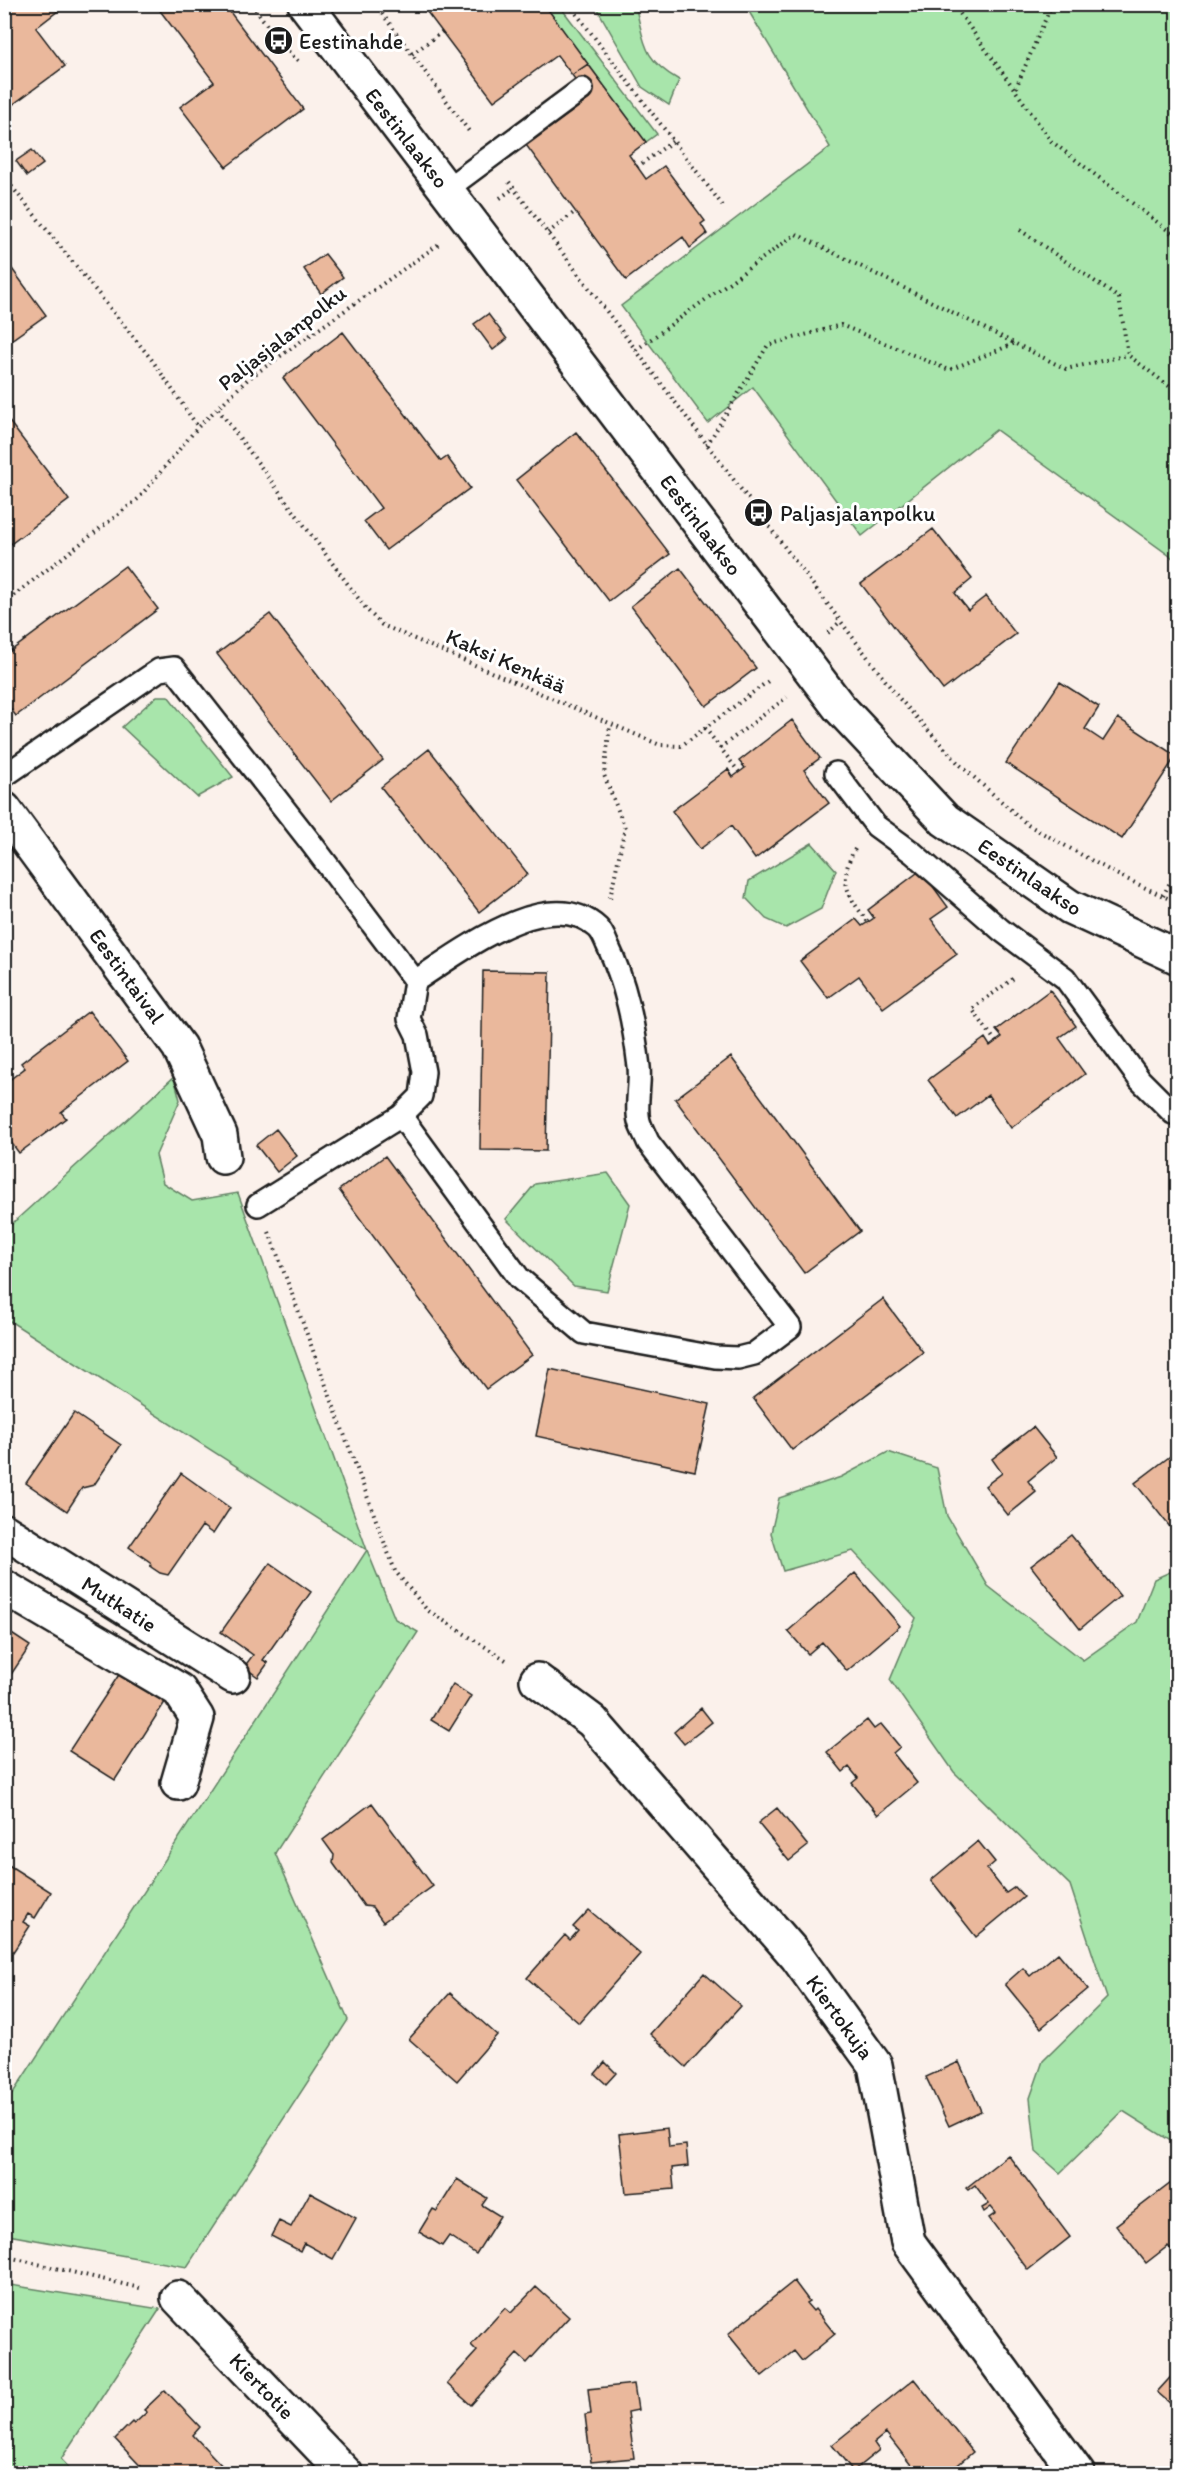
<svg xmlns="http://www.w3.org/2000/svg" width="1182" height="2478" font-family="Itim,sans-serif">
	<rect width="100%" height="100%" fill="#fbf1eb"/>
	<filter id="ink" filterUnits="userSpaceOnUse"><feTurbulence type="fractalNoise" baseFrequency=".0167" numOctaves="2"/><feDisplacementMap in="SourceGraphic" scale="12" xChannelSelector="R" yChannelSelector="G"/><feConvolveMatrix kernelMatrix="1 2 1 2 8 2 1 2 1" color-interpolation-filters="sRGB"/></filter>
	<g filter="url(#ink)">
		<!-- green -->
		<path fill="#a8e5ab" stroke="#628064" stroke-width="1.5" d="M 544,5 L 559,5 L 657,134 L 646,142 Z
			M 595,5 L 635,5 C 645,42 641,58 679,80 L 669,105 L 642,87 Z
			M 745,5 L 1177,5 L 1177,561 L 996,430 L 862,536 L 753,387 L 708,423 L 621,306 L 830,147 Z
			M 157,696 L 168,696 L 233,777 L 197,797 L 122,727 Z
			M 812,843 L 836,870 L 821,909 L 786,928 L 766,919 L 746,898 L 749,881 Z
			M 174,1077 L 180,1100 L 156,1155 L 163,1183 L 192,1201 L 238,1193 L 367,1550 L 395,1619 L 418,1632 L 275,1853 L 348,2020 L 187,2267 L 8,2235 L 4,2228 L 5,2105 L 367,1550 L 5,1318 L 5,1230 Z
			M 608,1173 L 630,1204 L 607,1291 L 574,1286 L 506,1219 L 535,1184 Z
			M 888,1452 L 937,1468 L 947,1516 L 988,1586 L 1083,1660 L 1137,1622 L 1154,1579 L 1177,1569 L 1177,2145 L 1123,2111 L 1060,2173 L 1036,2152 L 1030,2098 L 1043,2061 L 1107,1998 L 1070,1885 L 954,1772 L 890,1680 L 916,1618 L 853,1551 L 783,1571 L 771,1533 L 779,1498 L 841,1477 Z
			M 4,2284 L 160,2309 L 61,2459 L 74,2473 L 5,2473 Z"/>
		<!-- building -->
		<path fill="#eab89c" stroke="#1c1c1c" stroke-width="1.5" d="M 4,4 L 67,4 L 36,28 L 65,66 L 4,111 Z
			M 155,4 L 224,4 L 303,109 L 226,167 L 180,107 L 214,82 Z
			M 421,4 L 544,4 L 588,64 L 572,75 L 557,55 L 494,101 Z
			M 588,64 L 646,142 L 629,155 L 646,179 L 664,166 L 705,221 L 701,224 L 707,234 L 690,248 L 683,237 L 626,280 L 526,145 L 589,99 L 572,75 Z
			M 32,150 L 43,164 L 27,176 L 16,161 Z
			M 325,254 L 343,277 L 321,294 L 304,269 Z
			M 4,258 L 46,315 L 4,345 Z
			M 488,314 L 507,339 L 493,350 L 474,324 Z
			M 343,332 L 441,461 L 447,457 L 470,488 L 386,550 L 364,521 L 381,508 L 283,378 Z
			M 8,420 L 69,500 L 4,549 L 4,423 Z
			M 576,432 L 670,554 L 609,601 L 516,480 Z
			M 933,529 L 972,579 L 955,593 L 968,610 L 986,596 L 1016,634 L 943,690 L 861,584 Z
			M 125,566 L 158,609 L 16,716 L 4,700 L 4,656 Z
			M 680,568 L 756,668 L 706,706 L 631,606 Z
			M 270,614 L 383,760 L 331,801 L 217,654 Z
			M 1060,682 L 1099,707 L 1085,729 L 1103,741 L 1118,718 L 1176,756 L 1122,839 L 1006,763 Z
			M 792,720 L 820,758 L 804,770 L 829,803 L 755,859 L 731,826 L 700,849 L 672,811 L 728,769 L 733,777 L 745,768 L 739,761 Z
			M 429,749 L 528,874 L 479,912 L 381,787 Z
			M 921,870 L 948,907 L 931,919 L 957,954 L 883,1008 L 859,976 L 828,998 L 800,961 L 856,919 L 862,926 L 874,918 L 868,910 Z
			M 483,971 L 550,972 L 546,1151 L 480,1150 Z
			M 1050,990 L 1076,1026 L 1059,1038 L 1085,1074 L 1011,1128 L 988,1095 L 957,1118 L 928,1080 L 985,1038 L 990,1046 L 1002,1037 L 996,1030 Z
			M 89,1011 L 128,1061 L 61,1112 L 66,1118 L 19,1153 L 4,1133 L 4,1084 L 25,1068 L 21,1063 Z
			M 731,1057 L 860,1231 L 804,1273 L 675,1099 Z
			M 276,1129 L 297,1156 L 277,1172 L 256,1145 Z
			M 385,1156 L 532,1355 L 486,1389 L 339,1190 Z
			M 883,1299 L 923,1352 L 792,1450 L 753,1398 Z
			M 550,1369 L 710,1404 L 695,1471 L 536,1436 Z
			M 74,1413 L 121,1445 L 94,1485 L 82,1488 L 67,1511 L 26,1483 Z
			M 1033,1427 L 1057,1457 L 1028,1481 L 1036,1492 L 1008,1515 L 985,1486 L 1002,1473 L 992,1459 Z
			M 1173,1454 L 1178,1461 L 1178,1537 L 1135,1483 Z
			M 181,1473 L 230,1508 L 213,1534 L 202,1526 L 168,1575 L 160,1573 L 151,1567 L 150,1562 L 129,1547 Z
			M 1071,1535 L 1120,1596 L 1080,1629 L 1031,1566 Z
			M 270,1563 L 311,1592 L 263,1660 L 268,1663 L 258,1677 L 244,1667 L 253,1655 L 221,1632 Z
			M 855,1573 L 900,1626 L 847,1671 L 822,1642 L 808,1654 L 788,1631 Z
			M 4,1629 L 30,1646 L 4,1685 Z
			M 122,1670 L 167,1699 L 115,1780 L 69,1751 Z
			M 453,1684 L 471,1696 L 449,1731 L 431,1720 Z
			M 701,1708 L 712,1722 L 684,1744 L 674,1732 Z
			M 867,1720 L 874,1729 L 881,1724 L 900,1747 L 893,1753 L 917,1783 L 878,1815 L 852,1783 L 858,1778 L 849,1767 L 843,1772 L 827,1752 Z
			M 372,1803 L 433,1886 L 383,1922 L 372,1907 L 364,1906 L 333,1863 L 334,1855 L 323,1840 Z
			M 777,1808 L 808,1846 L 789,1861 L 758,1823 Z
			M 978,1841 L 995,1862 L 987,1869 L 1006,1893 L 1015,1887 L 1024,1897 L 976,1937 L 931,1880 Z
			M 7,1864 L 51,1892 L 35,1918 L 28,1914 L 23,1922 L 30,1926 L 13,1952 L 4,1946 L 4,1867 Z
			M 589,1910 L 640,1954 L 579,2023 L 527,1978 L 565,1935 L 570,1940 L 578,1931 L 573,1927 Z
			M 1058,1953 L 1088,1989 L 1041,2028 L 1005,1984 L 1023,1968 L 1030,1976 Z
			M 704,1973 L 741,2006 L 686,2067 L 650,2034 Z
			M 450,1993 L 497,2035 L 457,2081 L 409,2039 Z
			M 605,2062 L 616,2073 L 606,2084 L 595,2074 Z
			M 959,2062 L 981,2111 L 949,2126 L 926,2077 Z
			M 667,2128 L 669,2147 L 686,2145 L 688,2166 L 672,2168 L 674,2189 L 626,2193 L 619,2134 Z
			M 1008,2155 L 1070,2237 L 1028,2270 L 989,2218 L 996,2213 L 991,2207 L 984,2212 L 982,2208 L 989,2204 L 975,2185 L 968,2190 L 966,2188 Z
			M 457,2179 L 487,2198 L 482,2205 L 500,2216 L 476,2254 L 449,2236 L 442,2246 L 419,2232 L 433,2209 L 437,2211 Z
			M 1175,2180 L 1178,2183 L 1178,2245 L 1172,2250 L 1168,2246 L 1146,2263 L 1116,2225 Z
			M 310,2193 L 356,2218 L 333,2259 L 304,2243 L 300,2251 L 271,2236 L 279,2221 L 291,2227 Z
			M 794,2281 L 809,2301 L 806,2303 L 813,2311 L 815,2309 L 835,2334 L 802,2361 L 794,2351 L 762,2376 L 728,2334 Z
			M 536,2287 L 569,2317 L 527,2363 L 517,2354 L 471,2405 L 447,2384 L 477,2351 L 471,2345 L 505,2308 L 511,2313 Z
			M 1178,2369 L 1178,2410 L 1157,2392 Z
			M 914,2379 L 973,2452 L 947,2474 L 918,2474 L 886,2433 L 874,2443 L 879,2450 L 853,2471 L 832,2445 Z
			M 634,2384 L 638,2410 L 628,2412 L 634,2458 L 591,2462 L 585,2415 L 591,2414 L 588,2389 Z
			M 165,2390 L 200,2427 L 193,2435 L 225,2469 L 220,2474 L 163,2474 L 158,2468 L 153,2474 L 148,2474 L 115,2439 L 132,2422 L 134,2424 L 147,2412 L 144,2410 Z"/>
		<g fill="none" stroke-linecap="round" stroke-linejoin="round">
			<defs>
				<path id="lane" d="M 447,189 L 582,89
					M 836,773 L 876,826 L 913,853 L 1001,930 L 1065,978 L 1140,1080 L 1173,1113
					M 4,776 L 159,670 L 174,668 L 308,839 L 415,981 C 459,953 549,882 598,928 C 602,932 605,939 607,944 C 626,983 634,1025 639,1067 C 641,1084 635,1105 639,1121 C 641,1129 646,1136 648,1142 L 790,1327 L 754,1354 L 738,1358 L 715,1357 L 584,1333 L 519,1278 L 401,1116 L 258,1205
					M 401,1116 L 421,1096 L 424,1072 L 417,1035 L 409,1019 L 415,981"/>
				<path id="street" d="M 4,809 L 179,1047 L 220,1135 L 223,1157
					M 4,1531 L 233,1676
					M 4,1587 L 179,1690 L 197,1718 L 178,1783
					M 537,1680 L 592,1721 L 797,1957 L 875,2065 L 908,2242 L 1078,2474
					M 178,2298 L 346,2474"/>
				<path id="secondary" d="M 305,4 L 839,707 L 945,820 L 1070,907 L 1178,957"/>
			</defs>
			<!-- lane casing -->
			<use href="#lane" stroke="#1c1c1c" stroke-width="26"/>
			<!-- street casing -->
			<use href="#street" stroke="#1c1c1c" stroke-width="38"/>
			<!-- secondary casing -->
			<use href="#secondary" stroke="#1c1c1c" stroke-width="38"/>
			<!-- path -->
			<path stroke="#1c1c1c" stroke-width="4" stroke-dasharray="1.5 4.5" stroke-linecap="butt" d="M 252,4 L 278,41 L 299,62
				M 375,4 L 471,134
				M 569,4 L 723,206
				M 953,4 L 1015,90
				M 1052,4 L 1015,90 L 1051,141 L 1178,238
				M 412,54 L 442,32
				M 637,167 L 673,141
				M 4,177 L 152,360 L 198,427
				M 509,182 L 897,696 L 960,765 L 1028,825 L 1116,874 L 1178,903
				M 500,198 L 514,188
				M 1020,230 L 1119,298 L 1128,355 L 1178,393
				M 548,233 L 576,211
				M 636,350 L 796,234 L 1066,369 L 1128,355
				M 218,409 L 367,610 L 382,625 L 660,745 L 681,746 L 771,679
				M 707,445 L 768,345 L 841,325 L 949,370 L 1016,343
				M 4,603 L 138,499 L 198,427 L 248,379 L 439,244
				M 828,633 L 841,621
				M 705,728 L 739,772
				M 720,748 L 787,697
				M 855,849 C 837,881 848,896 868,922
				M 1163,896 L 1178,867
				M 610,898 L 625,828 L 604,775 L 610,725
				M 996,1042 L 972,1009 L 1014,978
				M 269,1232 L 395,1571 L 427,1610 L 506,1660
				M 4,2256 L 144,2289"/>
			<!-- lane -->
			<use href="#lane" stroke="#fff" stroke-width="21"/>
			<!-- street -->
			<use href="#street" stroke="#fff" stroke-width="33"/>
			<!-- secondary -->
			<use href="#secondary" stroke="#fff" stroke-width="33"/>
		</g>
	</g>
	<!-- icons -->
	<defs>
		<symbol id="bus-disc" viewBox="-11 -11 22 22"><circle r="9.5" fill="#1c1c1c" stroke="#fff"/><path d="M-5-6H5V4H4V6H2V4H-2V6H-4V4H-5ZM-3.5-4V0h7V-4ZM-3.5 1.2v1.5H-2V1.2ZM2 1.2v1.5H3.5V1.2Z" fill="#fff"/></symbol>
	</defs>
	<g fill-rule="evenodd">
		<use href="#bus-disc" x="262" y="24" width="33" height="33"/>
		<use href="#bus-disc" x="742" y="496" width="33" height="33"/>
	</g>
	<g text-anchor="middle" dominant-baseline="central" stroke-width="6" stroke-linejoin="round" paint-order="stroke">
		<!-- poi labels -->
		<g font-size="22" fill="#1c1c1c" stroke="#fff" text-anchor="start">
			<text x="299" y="41">Eestinahde</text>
			<text x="780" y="513">Paljasjalanpolku</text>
		</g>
		<!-- street labels -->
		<g font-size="22" fill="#1c1c1c" stroke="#fff">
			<text transform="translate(407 138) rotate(52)">Eestinlaakso</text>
			<text transform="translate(282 338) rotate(-38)">Paljasjalanpolku</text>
			<text transform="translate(701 525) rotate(53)">Eestinlaakso</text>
			<text transform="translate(506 661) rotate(24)">Kaksi Kenkää</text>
			<text transform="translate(1030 877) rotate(34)">Eestinlaakso</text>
			<text transform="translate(127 976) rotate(54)">Eestintaival</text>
			<text transform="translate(119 1604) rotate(33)">Mutkatie</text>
			<text transform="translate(840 2017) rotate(54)">Kiertokuja</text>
			<text transform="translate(262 2386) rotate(46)">Kiertotie</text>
		</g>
	</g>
	<!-- margin -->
	<rect width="1182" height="2478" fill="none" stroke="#fff" stroke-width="24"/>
	<rect x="12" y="12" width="1158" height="2454" fill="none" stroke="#1c1c1c" stroke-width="2" filter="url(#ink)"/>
</svg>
